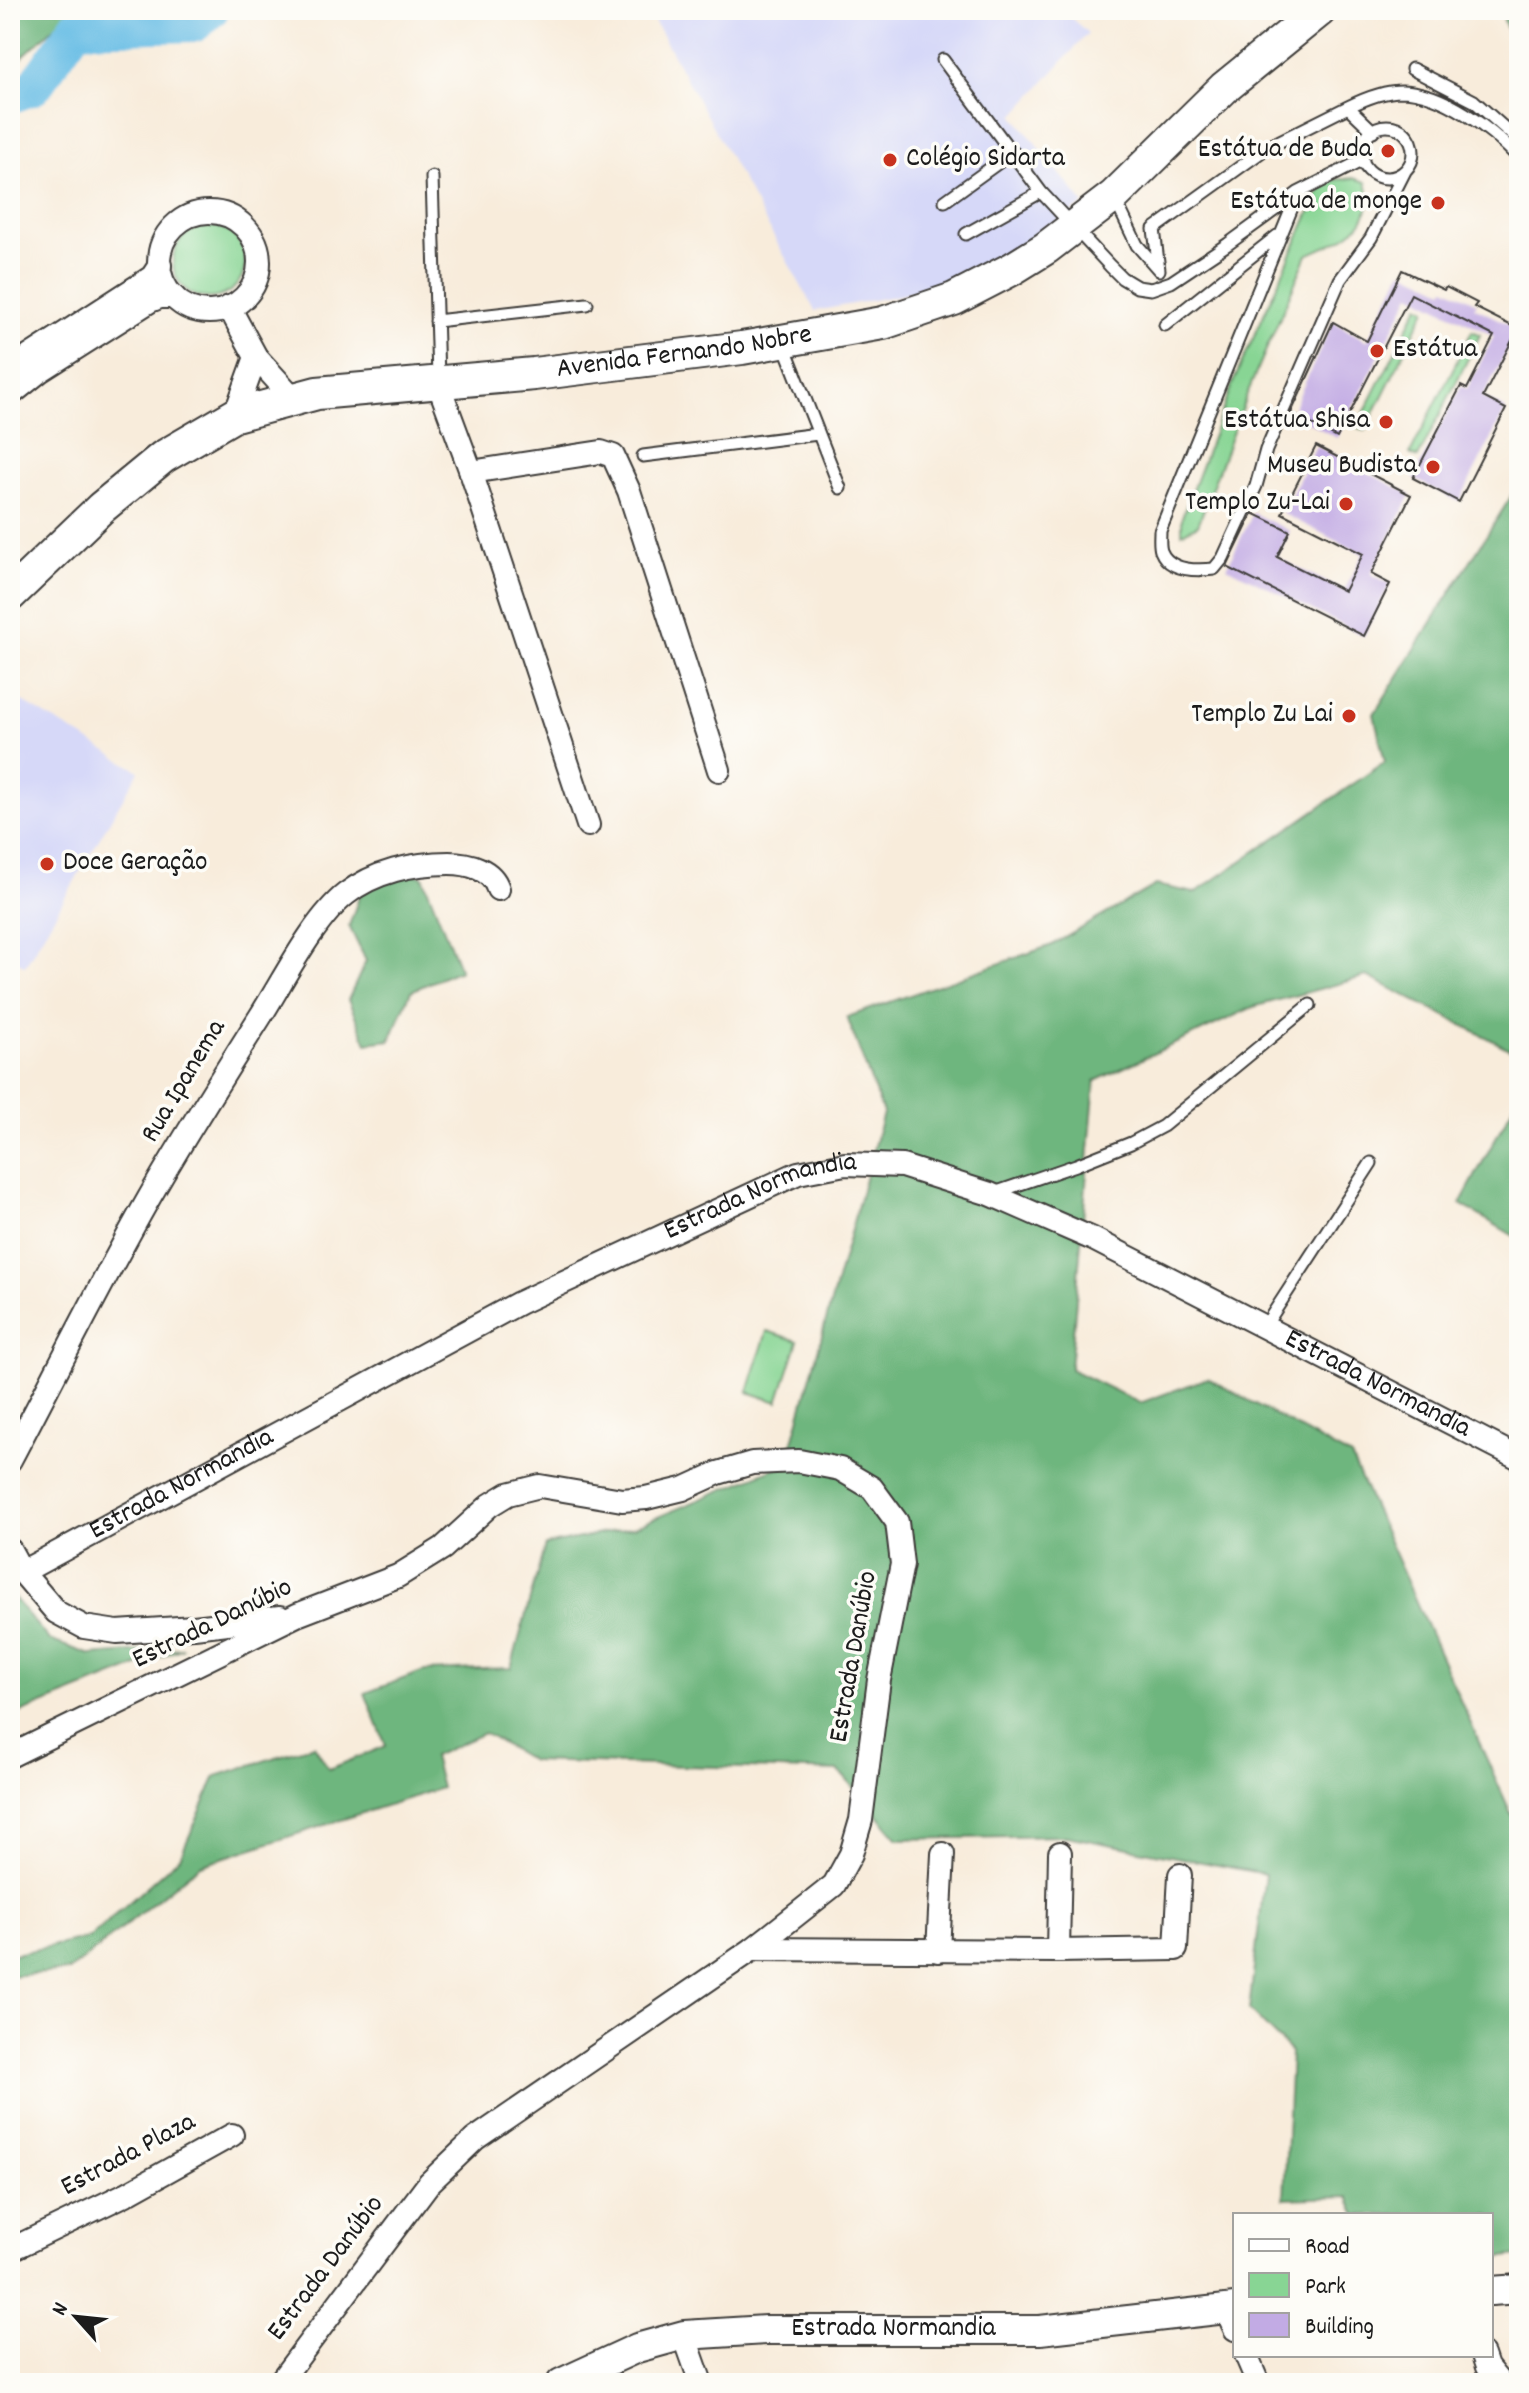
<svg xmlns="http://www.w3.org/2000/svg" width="1529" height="2393" font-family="Dekko,sans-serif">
	<rect width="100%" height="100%" fill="#fdfcf7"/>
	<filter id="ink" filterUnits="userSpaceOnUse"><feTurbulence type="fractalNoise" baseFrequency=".0125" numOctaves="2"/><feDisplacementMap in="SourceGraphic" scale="16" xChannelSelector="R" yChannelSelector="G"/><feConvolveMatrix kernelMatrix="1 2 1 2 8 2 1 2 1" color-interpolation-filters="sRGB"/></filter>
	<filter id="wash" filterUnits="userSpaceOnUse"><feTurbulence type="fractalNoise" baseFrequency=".006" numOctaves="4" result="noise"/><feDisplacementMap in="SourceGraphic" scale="32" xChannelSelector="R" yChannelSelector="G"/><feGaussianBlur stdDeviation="1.8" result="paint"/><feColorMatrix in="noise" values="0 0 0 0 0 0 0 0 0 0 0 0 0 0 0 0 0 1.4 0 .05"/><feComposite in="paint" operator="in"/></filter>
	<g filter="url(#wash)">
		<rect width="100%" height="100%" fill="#f8ecdb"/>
		<!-- built -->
		<path fill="#d6d8f8" d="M 648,10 L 1062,10 L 1088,33 L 1014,116 L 1084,204 L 964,283 L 815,311 Z
			M 10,694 L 139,771 L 25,966 L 10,957 Z"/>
		<!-- green -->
		<path fill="#88d594" stroke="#527858" stroke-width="2" d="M 1353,178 L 1366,182 C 1379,227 1341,240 1307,255 L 1247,394 L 1198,525 L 1182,533 L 1182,517 L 1232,385 L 1320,190 L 1334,180 Z
			M173 262a36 36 0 1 1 72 0a36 36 0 1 1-72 0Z
			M 1419,305 L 1426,309 L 1365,431 L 1357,427 Z
			M 1472,331 L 1480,335 L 1418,458 L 1410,454 Z
			M 767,1331 L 798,1341 L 778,1402 L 748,1392 Z"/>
		<!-- forest -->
		<path fill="#6eb67e" stroke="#45694d" stroke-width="2" d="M 10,10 L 89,10 L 58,24 L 10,68 Z
			M 1501,10 L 1519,10 L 1519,69 Z
			M 1519,484 L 1519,1054 L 1367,976 L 1253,1007 L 1095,1081 L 1070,1369 L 1140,1403 L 1208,1378 L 1351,1457 L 1519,1831 L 1519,2255 L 1491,2259 L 1491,2215 L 1357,2215 L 1349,2197 L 1284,2199 L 1291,2052 L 1249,2010 L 1265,1874 L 1066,1836 L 898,1839 L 839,1771 L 532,1761 L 484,1733 L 433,1756 L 441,1788 L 200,1865 L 69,1971 L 10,1976 L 10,1953 L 15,1954 L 89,1938 L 180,1857 L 216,1776 L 314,1745 L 329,1769 L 386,1746 L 365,1693 L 424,1671 L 511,1668 L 545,1545 L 634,1527 L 787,1463 L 883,1113 L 847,1017 L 1052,945 L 1156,885 L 1195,893 L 1385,762 L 1374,714 Z
			M 399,868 L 423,877 L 460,970 L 411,991 L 390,1040 L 367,1043 L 348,1000 L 366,961 L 349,926 L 360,894 Z
			M 1519,1095 L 1519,1239 L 1460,1204 Z
			M 10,1593 L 49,1640 L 91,1655 L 183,1648 L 10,1717 Z"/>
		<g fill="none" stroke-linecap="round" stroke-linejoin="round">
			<!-- river -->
			<path stroke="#68bde5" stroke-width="36" d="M 10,96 L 34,87 L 76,27 L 195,24 L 211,10"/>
		</g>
		<g id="blocks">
			<!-- building -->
			<path fill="#c2abe4" d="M 1402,270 L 1444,290 L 1446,287 L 1477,303 L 1474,307 L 1518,329 L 1483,397 L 1506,409 L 1459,502 L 1413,478 L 1461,386 L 1467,389 L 1494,336 L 1411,294 L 1337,438 L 1291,413 L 1333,322 L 1367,341 Z
				M 1316,446 L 1411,495 L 1371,574 L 1390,584 L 1364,636 L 1227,567 L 1253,513 L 1290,531 L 1277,557 L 1344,591 L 1363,554 L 1282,513 Z"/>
		</g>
	</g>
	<g filter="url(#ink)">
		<use href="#blocks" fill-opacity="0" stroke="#3d3b39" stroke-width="2"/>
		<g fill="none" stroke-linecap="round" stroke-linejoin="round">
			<defs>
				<path id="service" d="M 943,60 L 1041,192 L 1110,266 L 1122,278 L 1137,287 L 1151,289 L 1171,282 L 1228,244 L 1298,193 L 1363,160
					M 1412,69 L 1474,101 L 1519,141
					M 1348,107 C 1364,99 1384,91 1402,91 C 1444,92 1491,129 1519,158
					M1361 152a26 26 0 1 1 52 0a26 26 0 1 1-52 0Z
					M 432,177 L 438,378
					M 1298,193 L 1160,531 C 1160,537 1159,545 1161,551 C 1169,571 1196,571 1214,569 L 1223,558 L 1256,486 L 1266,450 L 1340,280 L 1371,238 L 1405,171
					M 1114,197 L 1137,245 L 1159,270
					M 945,201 L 1013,152
					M 966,234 L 1041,192
					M 1159,270 L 1154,229 L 1268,147 L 1348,107 L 1373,131
					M 436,321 L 587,304
					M 1165,325 L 1277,236
					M 784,345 L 840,488
					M 643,456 L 818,434
					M 994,1193 L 1076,1165 L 1131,1143 L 1163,1126 L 1310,1005
					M 1265,1326 L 1371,1163"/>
				<g id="minor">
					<circle cx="209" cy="262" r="50"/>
					<path d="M 229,307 L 256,357 L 294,399"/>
					<path d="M 10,372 L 30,356 L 152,277 L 160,265"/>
					<path d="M 438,383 L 471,472 L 588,825"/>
					<path d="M 10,395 L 40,371 L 150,301 L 160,297 L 174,297"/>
					<path d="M 235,415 L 256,357"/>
					<path d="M 471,472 L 601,452 L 613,456 L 629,491 L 719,770"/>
					<path d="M 10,1460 C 56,1373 100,1284 149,1198 C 184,1137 222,1077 260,1017 C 283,981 313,920 346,894 C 374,872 413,863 449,863 C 468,863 492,869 498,889"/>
					<path d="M 10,1550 L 22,1572 L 56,1612 L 84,1627 L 117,1632 L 194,1627 L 280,1617"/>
					<path id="s1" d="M 22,1572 L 519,1303 L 798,1173 L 845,1164 L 902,1166 L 990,1194 L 1093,1239 L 1519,1458"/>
					<path d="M 10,1756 L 297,1615 L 398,1576 L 443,1548 L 490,1505 L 508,1494 L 540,1486 L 622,1500 L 646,1498 L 683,1489 L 718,1473 L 752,1463 L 799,1461 L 840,1469 L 872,1488 L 897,1522 L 902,1564 L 879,1680 L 861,1820 L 851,1854 L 834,1885 L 753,1949 L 475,2139 L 429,2183 L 279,2383"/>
					<path d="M 753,1949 L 1058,1951 L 1176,1949 L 1180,1875"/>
					<path d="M 938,1951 L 943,1854"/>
					<path d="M 1058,1951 L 1060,1853"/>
					<path d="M 10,2250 L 126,2194 L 232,2135"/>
					<path d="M 1226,2309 L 1235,2329"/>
					<path d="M 684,2335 L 701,2383"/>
					<path d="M 1246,2355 L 1258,2383"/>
					<path d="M 1483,2355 L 1487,2367 L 1500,2383"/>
				</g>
				<g id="tertiary">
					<path d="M 1491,2291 L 1519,2289"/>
					<path id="s2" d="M 561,2383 L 637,2348 L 684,2335 L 766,2330 L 1040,2330 L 1235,2308"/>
				</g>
				<g id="secondary">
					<path id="s3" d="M 10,595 L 101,508 L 163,457 L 235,415 L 317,393 L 534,374 L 742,348 L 883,323 L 954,299 L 1012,269 L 1046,248 L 1114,196 L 1224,88 L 1320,10"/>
				</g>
			</defs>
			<!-- service casing -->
			<use href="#service" stroke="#3d3b39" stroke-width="15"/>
			<!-- minor casing -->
			<use href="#minor" stroke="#3d3b39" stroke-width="26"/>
			<!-- tertiary casing -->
			<use href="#tertiary" stroke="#3d3b39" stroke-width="32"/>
			<!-- secondary casing -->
			<use href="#secondary" stroke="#3d3b39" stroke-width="36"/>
			<!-- service -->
			<use href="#service" stroke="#fff" stroke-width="11"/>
			<!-- minor -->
			<use href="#minor" stroke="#fff" stroke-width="22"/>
			<!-- tertiary -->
			<use href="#tertiary" stroke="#fff" stroke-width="28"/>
			<!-- secondary -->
			<use href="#secondary" stroke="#fff" stroke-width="32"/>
		</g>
	</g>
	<!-- markers -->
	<g fill="#c8321e" stroke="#fdfcf7" stroke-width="3">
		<circle cx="1388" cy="151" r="8"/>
		<circle cx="890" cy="160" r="8"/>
		<circle cx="1438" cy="203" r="8"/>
		<circle cx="1377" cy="351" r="8"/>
		<circle cx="1386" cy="422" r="8"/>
		<circle cx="1433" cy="467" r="8"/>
		<circle cx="1346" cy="504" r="8"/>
		<circle cx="1349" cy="716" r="8"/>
		<circle cx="47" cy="864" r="8"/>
	</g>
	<g text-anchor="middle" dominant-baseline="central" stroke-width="7" stroke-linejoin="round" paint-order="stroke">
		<!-- poi labels -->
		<g font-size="28" fill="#1c1c1c" stroke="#fdfcf7" text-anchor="end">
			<text x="1372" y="151">Estátua de Buda</text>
			<text x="906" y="160" text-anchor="start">Colégio Sidarta</text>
			<text x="1422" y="203">Estátua de monge</text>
			<text x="1393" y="351" text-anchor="start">Estátua</text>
			<text x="1370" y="422">Estátua Shisa</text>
			<text x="1417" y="467">Museu Budista</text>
			<text x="1330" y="504">Templo Zu-Lai</text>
			<text x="1333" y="716">Templo Zu Lai</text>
			<text x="63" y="864" text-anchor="start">Doce Geração</text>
		</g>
		<!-- street labels -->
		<g font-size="28" fill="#1c1c1c" stroke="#fdfcf7">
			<text stroke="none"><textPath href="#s3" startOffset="744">Avenida Fernando Nobre</textPath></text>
			<text transform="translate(185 1082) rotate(-59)">Rua Ipanema</text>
			<text stroke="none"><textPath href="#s1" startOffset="830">Estrada Normandia</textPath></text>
			<text stroke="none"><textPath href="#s1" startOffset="1502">Estrada Normandia</textPath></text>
			<text stroke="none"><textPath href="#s1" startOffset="182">Estrada Normandia</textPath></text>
			<text transform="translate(213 1625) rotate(-26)">Estrada Danúbio</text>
			<text transform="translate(855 1657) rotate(-80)">Estrada Danúbio</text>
			<text transform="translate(129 2156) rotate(-28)">Estrada Plaza</text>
			<text transform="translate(327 2269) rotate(-53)">Estrada Danúbio</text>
			<text stroke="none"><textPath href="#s2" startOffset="342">Estrada Normandia</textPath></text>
		</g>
	</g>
	<!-- margin -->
	<rect width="1529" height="2393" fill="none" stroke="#fdfcf7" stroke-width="40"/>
	<!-- legend -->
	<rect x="1233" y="2213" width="260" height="144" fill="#fdfcf7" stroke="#a3a29f" stroke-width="2"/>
	<rect x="1249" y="2239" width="40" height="12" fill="#ffffff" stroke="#a3a29f" stroke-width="2"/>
	<text x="1305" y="2253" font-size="24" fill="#1c1c1c">Road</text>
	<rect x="1249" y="2273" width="40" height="24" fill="#88d594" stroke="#a3a29f" stroke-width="2"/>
	<text x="1305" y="2293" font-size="24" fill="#1c1c1c">Park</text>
	<rect x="1249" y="2313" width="40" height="24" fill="#c2abe4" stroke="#a3a29f" stroke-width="2"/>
	<text x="1305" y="2333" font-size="24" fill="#1c1c1c">Building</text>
	<!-- north arrow -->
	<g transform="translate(76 2317) rotate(297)" stroke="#fdfcf7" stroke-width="6" paint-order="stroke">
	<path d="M0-6L14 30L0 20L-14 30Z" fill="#1c1c1c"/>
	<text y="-12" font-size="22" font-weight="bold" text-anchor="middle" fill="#1c1c1c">N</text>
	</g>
</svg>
